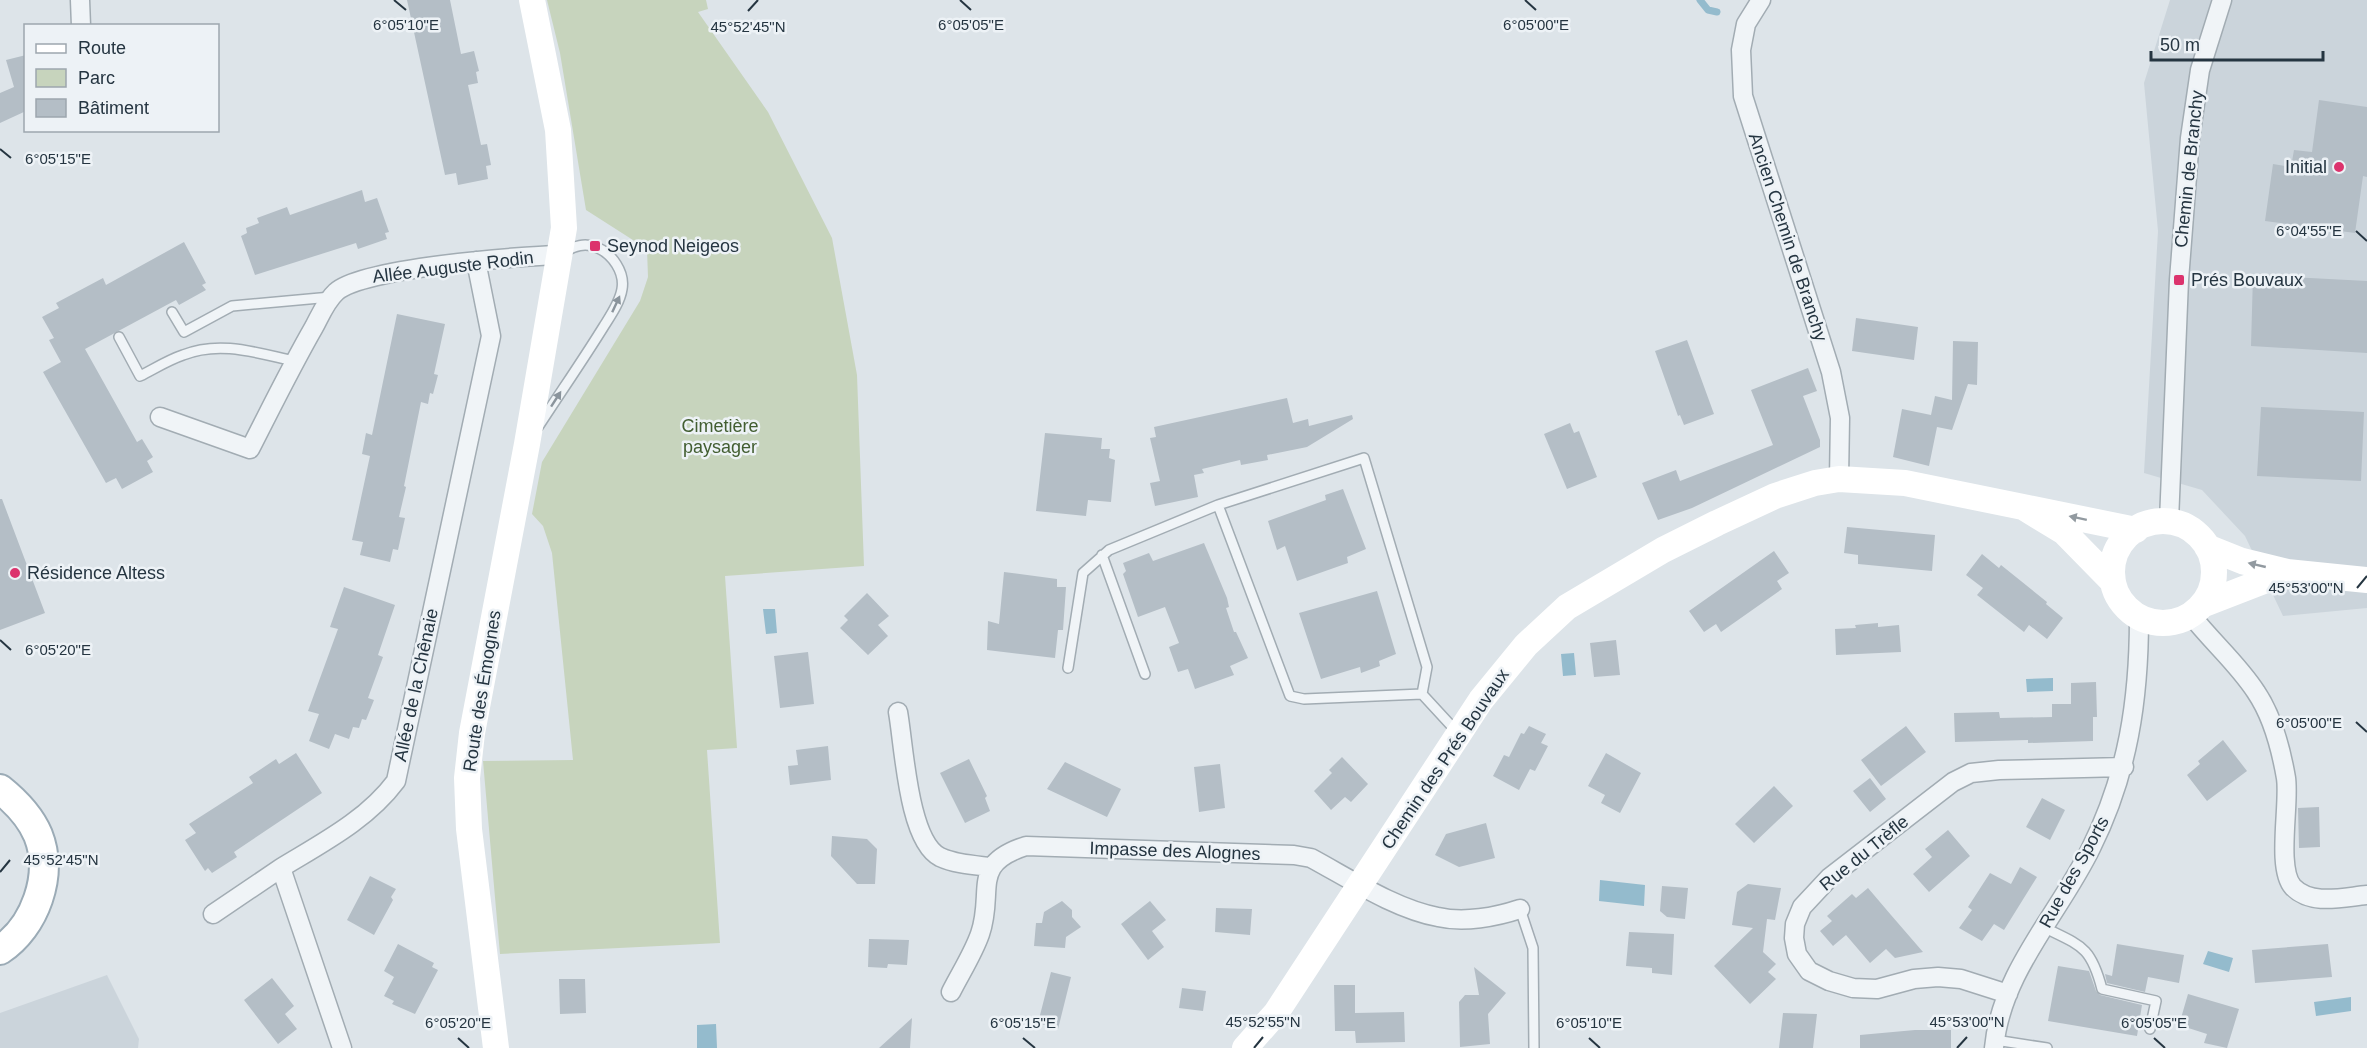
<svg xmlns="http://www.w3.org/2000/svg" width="2367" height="1048" font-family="Helvetica,sans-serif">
	<rect width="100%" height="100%" fill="#dde4e9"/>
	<!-- built -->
	<path fill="#cbd4db" d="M 2170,0 L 2367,0 L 2367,608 L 2283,616 L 2245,536 L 2202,490 L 2144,473 L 2158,231 L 2144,83 Z
		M 107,975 L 139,1039 L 138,1048 L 0,1048 L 0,1013 Z"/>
	<!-- green -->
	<path fill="#c7d4bd" d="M 547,0 L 706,0 L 708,9 L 698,12 L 768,112 L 832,238 L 857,375 L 864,566 L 725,576 L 737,748 L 707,750 L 720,943 L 500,954 L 483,761 L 573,760 L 552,553 L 543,526 L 532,514 L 542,462 L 640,301 L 648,277 L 647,249 L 586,210 L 560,53 Z"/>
	<!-- water -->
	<path fill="#94bbcd" d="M 763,609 L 775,609 L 777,633 L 766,634 Z
		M 1574,653 L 1576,675 L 1563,676 L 1561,654 Z
		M 2053,678 L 2053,691 L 2027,692 L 2026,679 Z
		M 1600,880 L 1645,885 L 1644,906 L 1599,901 Z
		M 2208,951 L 2233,958 L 2229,972 L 2203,964 Z
		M 2351,997 L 2351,1011 L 2316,1016 L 2314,1002 Z
		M 716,1024 L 717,1048 L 697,1048 L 697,1025 Z"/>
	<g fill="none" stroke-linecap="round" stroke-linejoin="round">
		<!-- stream -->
		<path stroke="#94bbcd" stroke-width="7" d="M 1700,0 L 1708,10 L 1717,12"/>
	</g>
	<!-- building -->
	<path fill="#b4bec6" d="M 407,0 L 450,0 L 461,54 L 474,51 L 479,71 L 476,72 L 478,83 L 468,85 L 481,145 L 487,144 L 491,165 L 486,166 L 488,179 L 458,185 L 456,173 L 445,175 Z
		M 26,55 L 26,111 L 0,123 L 0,93 L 14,87 L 6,60 Z
		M 2319,100 L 2367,107 L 2367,177 L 2363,176 L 2355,233 L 2265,221 L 2273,164 L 2291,167 L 2294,150 L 2312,152 Z
		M 362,190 L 365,202 L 377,198 L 389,232 L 385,233 L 387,239 L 358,249 L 356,243 L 255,275 L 241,236 L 247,233 L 246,228 L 259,223 L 257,218 L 287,207 L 290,215 Z
		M 184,242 L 206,283 L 202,285 L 206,290 L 179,305 L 176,300 L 85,349 L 137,442 L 142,439 L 153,457 L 147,461 L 153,472 L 122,489 L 116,478 L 106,483 L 43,372 L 61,362 L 49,340 L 54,338 L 42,317 L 59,308 L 56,303 L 103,278 L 106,285 Z
		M 2253,275 L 2367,281 L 2367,353 L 2251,346 Z
		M 397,314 L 445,324 L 434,374 L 438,375 L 433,394 L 430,393 L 428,404 L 421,402 L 404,486 L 406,487 L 399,517 L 405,518 L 398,550 L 393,549 L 390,562 L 360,555 L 363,542 L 352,540 L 370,456 L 362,454 L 366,433 L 372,435 Z
		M 1856,318 L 1918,327 L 1914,360 L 1852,351 Z
		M 1687,340 L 1714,414 L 1684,425 L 1680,415 L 1678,416 L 1655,351 Z
		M 1953,341 L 1978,342 L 1977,385 L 1968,384 L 1952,430 L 1937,427 L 1929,466 L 1893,457 L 1902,409 L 1931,415 L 1935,396 L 1952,400 Z
		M 1808,368 L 1817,391 L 1803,396 L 1820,440 L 1820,447 L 1692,508 L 1658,520 L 1642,483 L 1676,470 L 1680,481 L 1773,445 L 1751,390 Z
		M 1287,398 L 1293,423 L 1308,419 L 1309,426 L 1352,415 L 1353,419 L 1307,447 L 1267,455 L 1268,460 L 1241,465 L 1240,460 L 1202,469 L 1204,473 L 1194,475 L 1198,497 L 1155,506 L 1150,483 L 1160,481 L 1150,438 L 1156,437 L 1154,427 Z
		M 2261,407 L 2364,412 L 2361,481 L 2257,476 Z
		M 1570,423 L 1574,433 L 1579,431 L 1597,477 L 1567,489 L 1544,434 Z
		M 1045,433 L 1102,438 L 1101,449 L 1110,449 L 1109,458 L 1115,460 L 1111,502 L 1088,500 L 1086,516 L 1036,511 Z
		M 1343,489 L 1366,549 L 1347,557 L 1348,563 L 1297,581 L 1285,546 L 1277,550 L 1268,521 L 1326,500 L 1325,495 Z
		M 0,499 L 2,499 L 45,613 L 0,630 Z
		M 1847,527 L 1935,535 L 1932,571 L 1858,564 L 1858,555 L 1844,553 Z
		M 1204,543 L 1227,598 L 1229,607 L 1226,608 L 1234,632 L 1236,632 L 1248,658 L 1230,666 L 1234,675 L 1195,689 L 1188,669 L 1178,672 L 1169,647 L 1179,643 L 1165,607 L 1138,617 L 1123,574 L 1126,571 L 1123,563 L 1149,553 L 1153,561 Z
		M 1774,551 L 1789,573 L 1777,581 L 1782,589 L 1721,632 L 1716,624 L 1704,632 L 1689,611 Z
		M 1982,554 L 1999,568 L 2001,565 L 2047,602 L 2046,604 L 2063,618 L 2047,639 L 2029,625 L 2024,632 L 1977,595 L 1983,588 L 1966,575 Z
		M 1004,572 L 1057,579 L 1057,587 L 1066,587 L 1063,630 L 1058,630 L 1055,658 L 987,650 L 988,621 L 999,624 Z
		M 344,587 L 395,605 L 378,655 L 383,657 L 368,698 L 374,700 L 366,720 L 362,719 L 359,728 L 353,727 L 349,739 L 335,734 L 329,749 L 309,741 L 319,714 L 308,711 L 338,629 L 330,627 Z
		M 1377,591 L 1396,654 L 1379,661 L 1380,666 L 1361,673 L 1360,667 L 1321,679 L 1299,613 Z
		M 867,593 L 889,616 L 878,625 L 888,636 L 868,655 L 840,628 L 848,620 L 844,616 Z
		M 1878,623 L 1878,627 L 1899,625 L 1901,652 L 1836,655 L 1835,629 L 1856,628 L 1855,625 Z
		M 1616,640 L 1620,675 L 1594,677 L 1590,643 Z
		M 808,652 L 814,704 L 780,708 L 774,656 Z
		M 2096,682 L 2097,717 L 2093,717 L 2093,741 L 2028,743 L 2028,740 L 1955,742 L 1954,713 L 1999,712 L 2000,718 L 2052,717 L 2052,704 L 2071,704 L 2071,683 Z
		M 1529,726 L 1546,734 L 1541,743 L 1548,746 L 1535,771 L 1530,769 L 1519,790 L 1493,776 L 1504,755 L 1509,757 L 1521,733 L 1524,734 Z
		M 1906,726 L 1926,752 L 1881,786 L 1861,760 Z
		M 2223,740 L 2247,771 L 2207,801 L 2187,775 L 2200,764 L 2198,761 Z
		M 828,746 L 831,780 L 790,785 L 788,766 L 798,765 L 796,750 Z
		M 296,753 L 322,793 L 234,852 L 237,857 L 212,873 L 208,868 L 205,871 L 185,840 L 196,833 L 189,824 L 253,783 L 249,777 L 276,759 L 279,764 Z
		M 1606,753 L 1641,773 L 1620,813 L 1601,803 L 1605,795 L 1588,786 Z
		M 1342,757 L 1368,784 L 1351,802 L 1345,797 L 1331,810 L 1314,791 L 1332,773 L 1329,770 Z
		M 969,759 L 987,796 L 985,798 L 990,811 L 965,823 L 940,773 Z
		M 1065,762 L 1121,789 L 1107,817 L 1047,789 Z
		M 1220,764 L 1225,808 L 1199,812 L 1194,767 Z
		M 1870,778 L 1886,799 L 1870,812 L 1853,791 Z
		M 1774,786 L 1793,806 L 1754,843 L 1735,824 Z
		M 2042,798 L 2065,810 L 2050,840 L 2026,827 Z
		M 2319,807 L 2320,847 L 2299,848 L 2298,808 Z
		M 1486,823 L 1495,858 L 1459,867 L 1435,855 L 1446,834 Z
		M 1948,830 L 1970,856 L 1929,892 L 1913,874 L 1932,857 L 1925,849 Z
		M 832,836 L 867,839 L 877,849 L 875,884 L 857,884 L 831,856 Z
		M 2020,867 L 2037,877 L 2004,930 L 1994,924 L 1982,941 L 1959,928 L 1972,910 L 1968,907 L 1990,873 L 2011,884 Z
		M 370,876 L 396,889 L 391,897 L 393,900 L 374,935 L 347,920 Z
		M 1748,884 L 1781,888 L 1775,920 L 1767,919 L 1763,952 L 1776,964 L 1768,972 L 1776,979 L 1750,1004 L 1714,966 L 1753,928 L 1732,925 L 1737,892 Z
		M 1662,886 L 1688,888 L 1685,919 L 1667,917 L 1660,911 Z
		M 1868,888 L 1891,915 L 1923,952 L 1895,958 L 1886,949 L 1870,963 L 1846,935 L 1833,946 L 1820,931 L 1832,921 L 1827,916 L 1852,894 L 1856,898 Z
		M 1062,901 L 1072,910 L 1072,917 L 1081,927 L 1066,937 L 1065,948 L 1034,946 L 1036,923 L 1042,923 L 1044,912 Z
		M 1150,901 L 1166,920 L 1152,931 L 1164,947 L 1148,960 L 1121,924 Z
		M 1216,908 L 1252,909 L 1250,935 L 1215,932 Z
		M 1629,932 L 1674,934 L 1672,975 L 1652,973 L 1652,968 L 1626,966 Z
		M 869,939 L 909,940 L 907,965 L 888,964 L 887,968 L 868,967 Z
		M 398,944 L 434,963 L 432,967 L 438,970 L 415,1014 L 392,1004 L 394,1001 L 384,996 L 394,977 L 384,971 Z
		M 2117,944 L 2184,955 L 2179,983 L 2148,977 L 2145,992 L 2107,983 L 2105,974 L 2112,976 Z
		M 2328,944 L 2332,977 L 2255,983 L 2252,950 Z
		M 2058,966 L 2089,971 L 2096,991 L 2100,995 L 2142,1005 L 2137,1036 L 2048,1021 Z
		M 1474,967 L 1506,993 L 1488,1014 L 1490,1044 L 1460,1047 L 1459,1002 L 1465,995 L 1479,995 Z
		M 1051,972 L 1071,977 L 1058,1029 L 1038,1023 Z
		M 272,978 L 294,1006 L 285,1014 L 297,1029 L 278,1044 L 244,1000 Z
		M 559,979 L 585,979 L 586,1013 L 560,1014 Z
		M 1334,985 L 1355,985 L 1355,1013 L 1404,1012 L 1405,1042 L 1356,1043 L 1355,1031 L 1335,1031 Z
		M 1182,988 L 1206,991 L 1203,1011 L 1179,1008 Z
		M 2188,994 L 2239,1009 L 2227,1048 L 2204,1043 L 2207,1034 L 2179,1025 Z
		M 1783,1013 L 1817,1014 L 1813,1048 L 1779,1048 Z
		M 912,1018 L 910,1048 L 879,1048 Z
		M 1915,1030 L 1951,1030 L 1951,1048 L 1860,1048 L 1860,1035 Z"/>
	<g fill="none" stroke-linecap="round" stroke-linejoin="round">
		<defs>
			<path id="lane" d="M 172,312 L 184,332 L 232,306 L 331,297
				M 119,337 L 140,376 C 154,369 168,360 183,355 C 220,340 257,353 294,361
				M 538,427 C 560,393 583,360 604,326 C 611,315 620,302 622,289 C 625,272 612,254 598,248 C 585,242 574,246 563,253
				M 1102,555 L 1145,674
				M 1068,668 L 1083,573 L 1109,550 L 1218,505
				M 1422,694 L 1304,699 L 1290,696 L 1218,505 L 1364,458 L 1427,667 L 1422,694 L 1457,732
				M 1520,909 L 1533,948 L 1534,1048
				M 2045,928 C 2082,946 2091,947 2102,989 L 2156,1001 L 2150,1029
				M 1995,1040 L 2047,1048"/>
			<path id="street" d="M 80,0 L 81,26
				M 1761,0 L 1746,24 L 1741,50 L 1743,96 L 1831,372 L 1840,418 L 1839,479
				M 160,417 L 250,449 C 271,408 291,367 314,327 C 320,316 326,301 336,292 C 361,268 520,256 560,255
				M 2169,521 L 2179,280 L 2190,138 L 2200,70 L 2222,0
				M 2191,615 C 2212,642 2238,664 2256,692 C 2273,717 2281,749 2286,778 C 2290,804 2276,868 2293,887 C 2311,906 2344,897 2367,895
				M 898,712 C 904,745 908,841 940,857 C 955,864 973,865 990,867
				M 213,914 L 281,868
				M 951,992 C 960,974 973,954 980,934 C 995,891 969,864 1026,846 L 1294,855 L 1311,858 C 1350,879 1395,909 1438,917 C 1464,923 1496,917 1520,909
				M 2008,994 L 1961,979 L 1938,977 L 1914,979 L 1877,989 L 1853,988 L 1829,981 L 1809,971 L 1797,954 L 1794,938 L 1795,924 L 1802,907 L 1830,877 L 1953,782 L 1971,773 L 1999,770 L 2124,767
				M 342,1048 L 281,868 C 322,843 367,820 396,781 L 491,336 L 476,261
				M 1994,1048 C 2001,972 2059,914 2091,848 C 2128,774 2139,700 2139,618"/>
			<path id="primary" d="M 0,789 C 15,801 30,816 38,835 C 54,875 35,927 0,950"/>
		</defs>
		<!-- lane casing -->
		<use href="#lane" stroke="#a2acb3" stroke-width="12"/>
		<!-- street casing -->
		<use href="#street" stroke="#a2acb3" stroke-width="21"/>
		<!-- primary casing -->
		<use href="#primary" stroke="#9babb6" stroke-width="32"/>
		<!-- lane -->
		<use href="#lane" stroke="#f0f4f7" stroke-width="9"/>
		<!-- street -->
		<use href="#street" stroke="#f0f4f7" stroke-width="18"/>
		<!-- secondary -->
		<path stroke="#fff" stroke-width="26" d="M2112 572a51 51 0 1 1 102 0a51 51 0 1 1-102 0Z
			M 2287,572 L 2367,580
			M 2113,582 L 2064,532 L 2023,507 L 2136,530
			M 2202,605 L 2287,572 L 2242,561 L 2207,547
			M 496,1048 L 469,829 L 467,778 L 472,733 L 527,444 L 564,228 L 558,130 L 532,0
			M 1245,1048 L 1276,1013 L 1481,700 L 1526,645 L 1567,607 L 1663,550 L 1717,523 L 1775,496 L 1815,483 L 1839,479 L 1905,483 L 2023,507"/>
		<!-- primary -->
		<use href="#primary" stroke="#fff" stroke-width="28"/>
	</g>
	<!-- one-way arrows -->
	<defs><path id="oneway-solid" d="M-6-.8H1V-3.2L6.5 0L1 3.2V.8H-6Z" transform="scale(1.5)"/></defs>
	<g fill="#8a949c">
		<use href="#oneway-solid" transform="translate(616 304) rotate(-65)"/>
		<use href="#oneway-solid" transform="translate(556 399) rotate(-57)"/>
	</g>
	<g fill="#929aa0">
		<use href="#oneway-solid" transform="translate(2078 518) rotate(-168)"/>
		<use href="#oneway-solid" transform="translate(2257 565) rotate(-167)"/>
	</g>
	<!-- ticks -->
	<path fill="none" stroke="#253541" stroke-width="2" d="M 394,0 L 406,10M 960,0 L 971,10M 1525,0 L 1536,10M 748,11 L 758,0M 0,149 L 11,158M 2356,231 L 2367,241M 2357,588 L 2367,576M 0,640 L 11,650M 2356,722 L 2367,732M 0,872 L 10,860M 458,1038 L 469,1048M 1023,1038 L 1035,1048M 1589,1038 L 1600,1048M 2154,1038 L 2165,1048M 1254,1048 L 1263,1037M 1957,1048 L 1967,1037"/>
	<!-- markers -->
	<g fill="#dc336d" stroke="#edf2f6" stroke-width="2">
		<circle cx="2339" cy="167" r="6"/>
		<rect x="589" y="240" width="12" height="12" rx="3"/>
		<rect x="2173" y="274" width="12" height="12" rx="3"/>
		<circle cx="15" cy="573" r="6"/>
	</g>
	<g text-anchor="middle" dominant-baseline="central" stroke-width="5" stroke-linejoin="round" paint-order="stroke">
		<!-- poi labels -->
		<g font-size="18" fill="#253541" stroke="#edf2f6" text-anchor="start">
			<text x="2327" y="167" text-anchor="end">Initial</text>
			<text x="607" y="246">Seynod Neigeos</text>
			<text x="2191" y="280">Prés Bouvaux</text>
			<text x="27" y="573">Résidence Altess</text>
		</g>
		<!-- street labels -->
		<g font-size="18" fill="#253541" stroke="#edf2f6">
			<text transform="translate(2189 169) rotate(-84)">Chemin de Branchy</text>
			<text transform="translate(1788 237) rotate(72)">Ancien Chemin de Branchy</text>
			<text transform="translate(453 267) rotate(-7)">Allée Auguste Rodin</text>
			<text transform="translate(416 685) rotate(-78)">Allée de la Chênaie</text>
			<text transform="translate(482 691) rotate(-81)">Route des Émognes</text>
			<text transform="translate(1445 759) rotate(-56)">Chemin des Prés Bouvaux</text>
			<text transform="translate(1175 851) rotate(2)">Impasse des Alognes</text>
			<text transform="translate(1864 853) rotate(-39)">Rue du Trèfle</text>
			<text transform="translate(2074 872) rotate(-61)">Rue des Sports</text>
		</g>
		<!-- park labels -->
		<g font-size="18" fill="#425e31" stroke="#edf2f6">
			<text x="720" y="426">Cimetière<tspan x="720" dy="21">paysager</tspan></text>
		</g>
	</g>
	<g font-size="15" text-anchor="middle" fill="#253541" stroke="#edf2f6" stroke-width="5" stroke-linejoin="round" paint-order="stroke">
		<text x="406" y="30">6°05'10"E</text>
		<text x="971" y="30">6°05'05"E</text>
		<text x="1536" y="30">6°05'00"E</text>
		<text x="748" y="32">45°52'45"N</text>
		<text x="58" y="164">6°05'15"E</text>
		<text x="2309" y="236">6°04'55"E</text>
		<text x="2306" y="593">45°53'00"N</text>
		<text x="58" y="655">6°05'20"E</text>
		<text x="2309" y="728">6°05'00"E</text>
		<text x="61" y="865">45°52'45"N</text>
		<text x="1263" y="1027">45°52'55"N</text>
		<text x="1967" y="1027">45°53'00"N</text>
		<text x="458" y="1028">6°05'20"E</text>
		<text x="1023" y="1028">6°05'15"E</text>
		<text x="1589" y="1028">6°05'10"E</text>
		<text x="2154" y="1028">6°05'05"E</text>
	</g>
	<!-- legend -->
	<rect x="24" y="24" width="195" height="108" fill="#edf2f6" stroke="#9da6ae" stroke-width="1.5"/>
	<rect x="36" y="44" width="30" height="9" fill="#ffffff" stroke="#9da6ae" stroke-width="1.5"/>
	<text x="78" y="54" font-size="18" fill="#253541">Route</text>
	<rect x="36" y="69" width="30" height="18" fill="#c7d4bd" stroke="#9da6ae" stroke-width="1.5"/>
	<text x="78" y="84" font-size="18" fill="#253541">Parc</text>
	<rect x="36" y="99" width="30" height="18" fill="#b4bec6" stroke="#9da6ae" stroke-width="1.5"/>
	<text x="78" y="114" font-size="18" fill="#253541">Bâtiment</text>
	<!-- scale -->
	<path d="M2151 51v9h172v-9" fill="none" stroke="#253541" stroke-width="3"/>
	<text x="2160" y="51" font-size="18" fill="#253541" stroke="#edf2f6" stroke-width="4.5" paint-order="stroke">50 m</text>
</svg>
